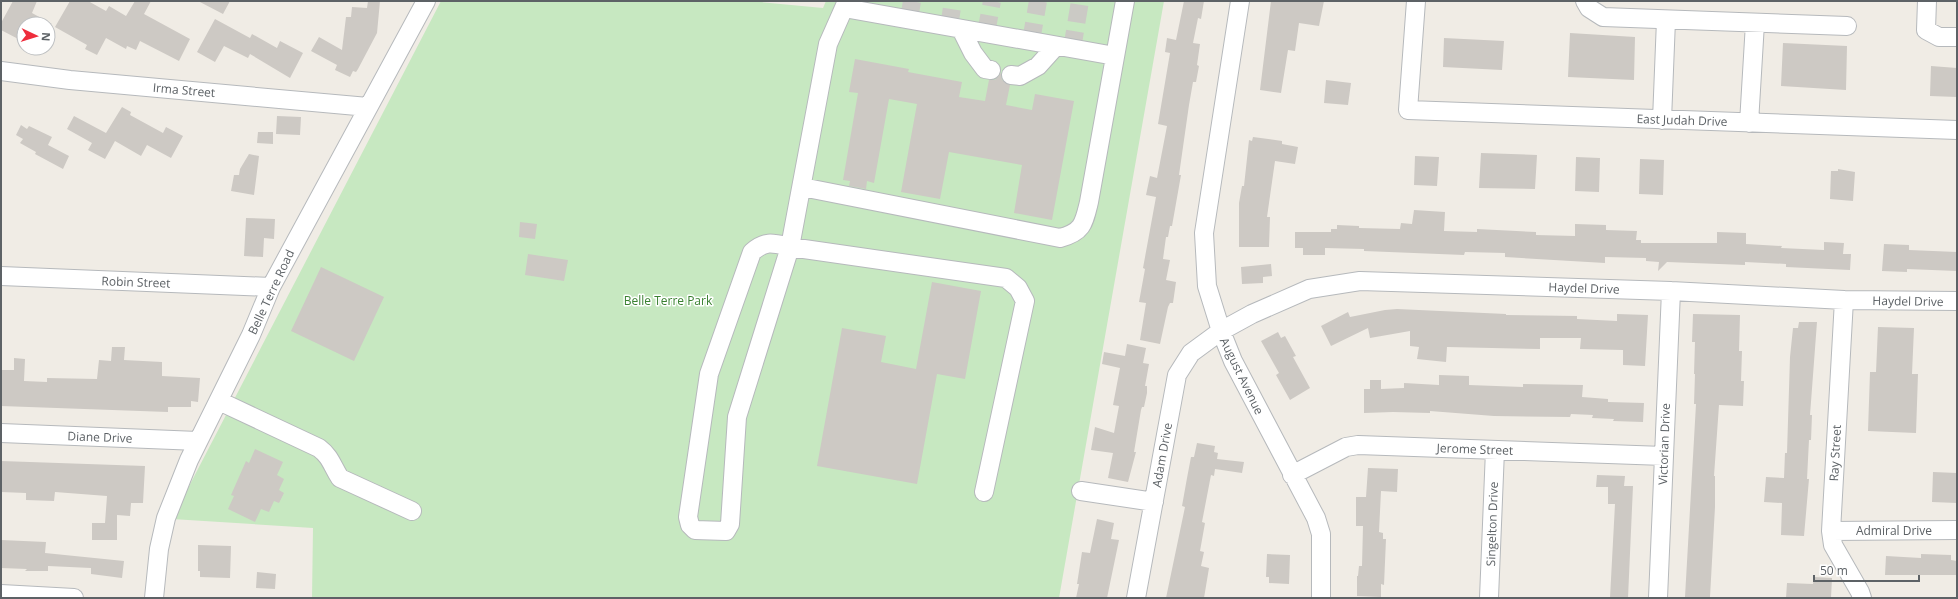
<svg xmlns="http://www.w3.org/2000/svg" width="1958" height="599" font-family="'Open Sans',sans-serif">
	<rect width="100%" height="100%" fill="#f0ece5"/>
	<!-- green -->
	<path fill="#c7e8c1" d="M 441,1 L 750,1 L 823,8 L 826,1 L 1164,1 L 1059,598 L 312,598 L 313,528 L 172,519 Z"/>
	<!-- building -->
	<path fill="#cdc9c4" d="M 13,1 L 37,1 L 32,13 L 52,24 L 24,24 L 24,42 L 1,30 L 1,23 Z
		M 70,1 L 88,1 L 106,11 L 109,6 L 126,16 L 135,1 L 151,1 L 144,14 L 190,39 L 179,61 L 140,41 L 136,50 L 127,46 L 126,49 L 106,38 L 97,55 L 85,49 L 87,45 L 55,27 Z
		M 198,1 L 230,1 L 223,14 Z
		M 368,1 L 380,1 L 377,33 L 358,69 L 356,72 L 353,71 L 350,77 L 335,70 L 337,65 L 311,51 L 319,37 L 342,50 L 346,17 L 351,17 L 352,7 L 367,8 Z
		M 1184,1 L 1204,1 L 1201,19 L 1198,18 L 1193,43 L 1200,44 L 1197,65 L 1199,66 L 1196,82 L 1193,82 L 1189,105 L 1179,175 L 1181,175 L 1172,226 L 1170,226 L 1168,237 L 1166,237 L 1163,259 L 1170,260 L 1166,280 L 1176,282 L 1173,303 L 1170,303 L 1168,307 L 1160,344 L 1140,340 L 1146,303 L 1139,302 L 1145,269 L 1143,268 L 1156,197 L 1146,195 L 1150,176 L 1157,178 L 1167,126 L 1158,124 L 1170,53 L 1165,52 L 1167,38 L 1176,40 Z
		M 1271,1 L 1324,1 L 1319,26 L 1299,23 L 1295,51 L 1288,50 L 1281,93 L 1260,90 Z
		M 215,19 L 250,38 L 252,34 L 277,48 L 280,41 L 303,53 L 290,78 L 250,54 L 248,58 L 224,46 L 215,62 L 197,52 Z
		M 1570,33 L 1635,37 L 1634,80 L 1568,77 Z
		M 1444,38 L 1504,41 L 1502,70 L 1443,67 Z
		M 1783,43 L 1847,46 L 1846,90 L 1781,86 Z
		M 855,59 L 909,69 L 908,72 L 962,82 L 959,97 L 985,101 L 989,80 L 995,80 L 1001,73 L 1002,80 L 1010,85 L 1006,105 L 1032,110 L 1035,94 L 1074,101 L 1052,220 L 1014,213 L 1022,165 L 949,152 L 940,199 L 901,192 L 917,104 L 889,99 L 874,183 L 867,181 L 866,189 L 849,186 L 850,181 L 843,180 L 858,93 L 849,92 Z
		M 1931,66 L 1957,68 L 1957,97 L 1930,96 Z
		M 1326,80 L 1351,83 L 1348,105 L 1324,103 Z
		M 122,107 L 131,112 L 130,115 L 163,133 L 166,127 L 183,136 L 171,158 L 147,145 L 141,156 L 115,141 L 105,159 L 88,150 L 92,143 L 67,129 L 74,116 L 106,133 Z
		M 277,116 L 301,117 L 300,135 L 276,134 Z
		M 21,125 L 27,129 L 29,126 L 52,137 L 48,145 L 69,156 L 63,169 L 35,154 L 36,152 L 20,143 L 23,139 L 16,135 Z
		M 258,132 L 273,132 L 273,144 L 257,143 Z
		M 1253,137 L 1282,141 L 1282,144 L 1298,147 L 1295,164 L 1275,161 L 1267,217 L 1270,217 L 1269,247 L 1239,247 L 1239,203 L 1242,186 L 1244,186 L 1249,140 L 1252,141 Z
		M 1481,153 L 1537,155 L 1535,189 L 1479,188 Z
		M 249,154 L 259,156 L 254,195 L 231,191 L 234,175 L 239,175 L 240,169 Z
		M 1415,156 L 1439,157 L 1437,186 L 1414,185 Z
		M 1576,157 L 1600,158 L 1599,192 L 1575,191 Z
		M 1640,159 L 1664,160 L 1663,195 L 1639,194 Z
		M 1838,169 L 1855,172 L 1853,201 L 1830,199 L 1831,171 L 1838,171 Z
		M 1414,210 L 1445,212 L 1444,231 L 1477,232 L 1477,229 L 1536,232 L 1536,235 L 1575,236 L 1575,224 L 1606,225 L 1606,230 L 1637,231 L 1636,240 L 1641,240 L 1641,243 L 1717,243 L 1717,232 L 1746,233 L 1746,244 L 1782,246 L 1781,248 L 1824,250 L 1824,242 L 1844,243 L 1843,254 L 1851,254 L 1850,270 L 1786,267 L 1786,264 L 1745,262 L 1745,265 L 1667,262 L 1658,271 L 1659,262 L 1646,261 L 1646,258 L 1605,257 L 1605,263 L 1505,257 L 1505,253 L 1465,252 L 1464,255 L 1364,251 L 1364,249 L 1325,248 L 1325,255 L 1303,255 L 1303,248 L 1295,248 L 1295,232 L 1331,232 L 1331,229 L 1337,229 L 1337,225 L 1359,226 L 1359,228 L 1400,229 L 1401,223 L 1412,224 Z
		M 246,218 L 275,219 L 274,239 L 264,238 L 263,257 L 244,256 Z
		M 520,222 L 537,224 L 535,239 L 519,237 Z
		M 1884,244 L 1909,245 L 1909,250 L 1957,252 L 1957,271 L 1907,269 L 1907,272 L 1882,271 Z
		M 528,254 L 568,260 L 564,281 L 525,275 Z
		M 1271,264 L 1272,276 L 1263,277 L 1263,283 L 1242,284 L 1241,267 Z
		M 321,267 L 384,297 L 354,361 L 291,331 Z
		M 932,282 L 981,291 L 965,379 L 937,374 L 917,484 L 817,466 L 842,328 L 886,336 L 881,362 L 916,369 Z
		M 1397,309 L 1506,314 L 1506,315 L 1577,316 L 1577,319 L 1617,321 L 1617,314 L 1648,315 L 1645,366 L 1623,365 L 1623,350 L 1580,349 L 1581,338 L 1540,338 L 1540,349 L 1447,347 L 1446,362 L 1417,359 L 1419,347 L 1410,346 L 1410,331 L 1370,338 L 1368,328 L 1331,346 L 1321,326 L 1348,312 L 1350,317 L 1385,310 Z
		M 1693,314 L 1740,315 L 1739,351 L 1742,351 L 1741,381 L 1744,381 L 1743,406 L 1719,405 L 1714,476 L 1715,476 L 1715,507 L 1710,597 L 1685,597 L 1696,404 L 1694,404 L 1695,374 L 1694,374 L 1695,342 L 1692,342 Z
		M 1799,322 L 1817,322 L 1810,415 L 1812,415 L 1811,440 L 1809,440 L 1807,479 L 1809,479 L 1804,536 L 1781,535 L 1782,503 L 1764,502 L 1766,477 L 1784,478 L 1785,453 L 1787,453 L 1790,357 L 1793,328 L 1798,328 Z
		M 1878,327 L 1914,328 L 1912,374 L 1918,374 L 1916,433 L 1868,431 L 1870,372 L 1876,372 Z
		M 1278,332 L 1281,338 L 1285,336 L 1296,356 L 1293,357 L 1310,388 L 1290,400 L 1276,375 L 1279,373 L 1261,341 Z
		M 1127,344 L 1146,348 L 1143,363 L 1149,364 L 1145,386 L 1147,386 L 1147,393 L 1144,407 L 1142,407 L 1141,410 L 1134,452 L 1136,452 L 1128,482 L 1108,478 L 1113,453 L 1091,450 L 1095,427 L 1114,433 L 1119,406 L 1113,405 L 1120,368 L 1102,364 L 1104,352 L 1125,356 Z
		M 112,347 L 125,347 L 124,360 L 162,362 L 162,376 L 200,378 L 198,402 L 191,401 L 191,407 L 168,407 L 168,412 L 1,406 L 1,370 L 14,370 L 14,358 L 25,359 L 24,381 L 47,382 L 47,378 L 97,379 L 99,360 L 111,361 Z
		M 1439,375 L 1469,376 L 1469,385 L 1523,387 L 1523,384 L 1583,385 L 1582,397 L 1608,399 L 1608,402 L 1644,403 L 1643,422 L 1613,421 L 1614,419 L 1592,418 L 1593,415 L 1571,414 L 1570,417 L 1494,416 L 1430,411 L 1430,413 L 1393,412 L 1364,413 L 1364,389 L 1370,389 L 1370,380 L 1381,380 L 1381,389 L 1404,388 L 1404,383 L 1439,385 Z
		M 1197,443 L 1215,446 L 1214,452 L 1218,453 L 1217,459 L 1244,462 L 1242,473 L 1215,469 L 1214,476 L 1211,475 L 1202,522 L 1205,523 L 1200,551 L 1204,552 L 1201,566 L 1209,568 L 1204,598 L 1166,598 L 1185,507 L 1182,506 L 1187,478 L 1191,457 L 1194,457 Z
		M 255,449 L 283,462 L 277,475 L 284,479 L 279,490 L 284,493 L 279,503 L 274,501 L 269,512 L 261,509 L 255,522 L 228,509 L 234,496 L 231,495 L 246,461 L 249,463 Z
		M 1,461 L 145,466 L 143,503 L 131,503 L 130,516 L 117,515 L 117,540 L 92,540 L 92,523 L 105,523 L 107,496 L 55,492 L 54,501 L 26,500 L 26,493 L 1,492 Z
		M 1368,468 L 1398,469 L 1397,492 L 1381,491 L 1379,532 L 1383,533 L 1383,539 L 1386,539 L 1384,585 L 1381,584 L 1381,597 L 1357,596 L 1357,576 L 1358,576 L 1359,566 L 1362,566 L 1363,526 L 1356,526 L 1356,497 L 1366,497 Z
		M 1933,472 L 1957,473 L 1957,503 L 1932,502 Z
		M 1597,475 L 1625,476 L 1624,486 L 1633,486 L 1628,598 L 1610,598 L 1615,504 L 1608,504 L 1608,487 L 1596,487 Z
		M 1097,519 L 1114,523 L 1111,539 L 1119,540 L 1107,598 L 1076,598 L 1079,584 L 1077,584 L 1082,552 L 1090,553 Z
		M 1,540 L 46,542 L 45,553 L 124,561 L 122,578 L 91,574 L 91,568 L 48,566 L 48,571 L 25,571 L 27,569 L 1,568 Z
		M 198,545 L 231,546 L 230,578 L 200,577 L 200,571 L 198,571 Z
		M 1267,554 L 1290,555 L 1289,584 L 1269,583 L 1269,577 L 1266,577 Z
		M 1921,554 L 1951,555 L 1951,560 L 1957,561 L 1957,575 L 1885,575 L 1886,556 L 1921,558 Z
		M 257,572 L 276,574 L 275,589 L 256,588 Z
		M 1814,577 L 1832,578 L 1831,598 L 1786,598 L 1787,583 L 1813,584 Z"/>
	<g fill="none" stroke-linecap="round" stroke-linejoin="round">
		<!-- minor-tunnel -->
		<path stroke="#cbcac5" stroke-width="18" stroke-dasharray="18 9" stroke-linecap="butt" d="M 909,19 L 912,1
			M 949,27 L 953,1
			M 986,33 L 992,1
			M 1031,41 L 1038,1
			M 1072,49 L 1080,1"/>
		<defs>
			<path id="minor" d="M 847,1 L 828,44 L 790,247 L 737,417 L 730,524 L 726,531 L 695,530 L 690,525 L 688,517 L 709,374 L 752,252 C 766,240 773,243 790,247 L 1006,278 L 1018,288 L 1025,301 L 984,492
				M 1240,1 L 1204,233 L 1207,286 L 1221,331 L 1233,361 L 1316,518 L 1321,534 L 1321,598
				M 1416,1 L 1408,110 L 1957,130
				M 1585,1 L 1589,8 L 1603,17 L 1847,26
				M 1927,1 L 1926,30 L 1939,37 L 1957,37
				M 844,8 L 1115,56
				M 961,29 L 973,53 L 985,69 L 991,70
				M 1,71 L 70,80 L 368,107
				M 1011,75 L 1020,76 L 1038,66 L 1056,46
				M 1662,120 L 1666,20
				M 1749,123 L 1755,23
				M 802,187 L 1060,238 C 1083,232 1084,223 1089,202 L 1125,1
				M 1,276 L 271,287
				M 1844,300 L 1831,531 L 1833,545 L 1860,592 L 1862,598
				M 219,401 L 319,448 C 331,457 332,466 340,478 L 412,511
				M 1,433 L 198,441
				M 1292,475 L 1346,447 L 1358,445 L 1664,456
				M 1081,491 L 1154,502
				M 1831,531 L 1957,530
				M 1,594 L 74,598
				M 154,598 L 159,549 L 166,518 L 189,460 L 251,335 L 271,287 L 426,1
				M 1136,598 L 1177,375 L 1191,353 L 1221,331 L 1252,314 L 1309,289 L 1360,281 L 1671,291 L 1844,300 L 1957,301
				M 1489,598 L 1495,450
				M 1658,598 L 1671,291"/>
		</defs>
		<!-- minor casing -->
		<use href="#minor" stroke="#b6b9bc" stroke-width="20"/>
		<!-- minor -->
		<use href="#minor" stroke="#fff" stroke-width="18"/>
	</g>
	<g text-anchor="middle" dominant-baseline="central" stroke-width="3" stroke-linejoin="round" paint-order="stroke">
		<!-- street labels -->
		<g font-size="12" fill="#5d6266" stroke="#fff">
			<text transform="translate(184 90) rotate(5)">Irma Street</text>
			<text transform="translate(1682 120) rotate(2)">East Judah Drive</text>
			<text transform="translate(136 282) rotate(2)">Robin Street</text>
			<text transform="translate(1584 288) rotate(2)">Haydel Drive</text>
			<text transform="translate(271 292) rotate(-65)">Belle Terre Road</text>
			<text transform="translate(1908 301) rotate(1)">Haydel Drive</text>
			<text transform="translate(1242 376) rotate(64)">August Avenue</text>
			<text transform="translate(100 437) rotate(2)">Diane Drive</text>
			<text transform="translate(1664 444) rotate(-88)">Victorian Drive</text>
			<text transform="translate(1475 449) rotate(2)">Jerome Street</text>
			<text transform="translate(1835 453) rotate(-87)">Ray Street</text>
			<text transform="translate(1162 455) rotate(-80)">Adam Drive</text>
			<text transform="translate(1492 524) rotate(-88)">Singelton Drive</text>
			<text x="1894" y="530">Admiral Drive</text>
		</g>
		<!-- park labels -->
		<g font-size="12" fill="#3a8131" stroke="#fff">
			<text x="668" y="300">Belle Terre Park</text>
		</g>
	</g>
	<!-- border -->
	<rect width="1958" height="599" fill="none" stroke="#5d6266" stroke-width="4"/>
	<!-- north arrow -->
	<g transform="translate(36 36) rotate(94)"><circle r="19" fill="#ffffff" stroke="#bec0c2"/>
	<path d="M0-3L7 15L0 10L-7 15Z" fill="#ee2d3c"/>
	<text y="-6" font-size="11" font-weight="bold" text-anchor="middle" fill="#5d6266">N</text>
	</g>
	<!-- scale -->
	<path d="M1814 575v6h105v-6" fill="none" stroke="#5d6266" stroke-width="2"/>
	<text x="1820" y="575" font-size="12" fill="#5d6266" stroke="#ffffff" stroke-width="3" paint-order="stroke">50 m</text>
</svg>
